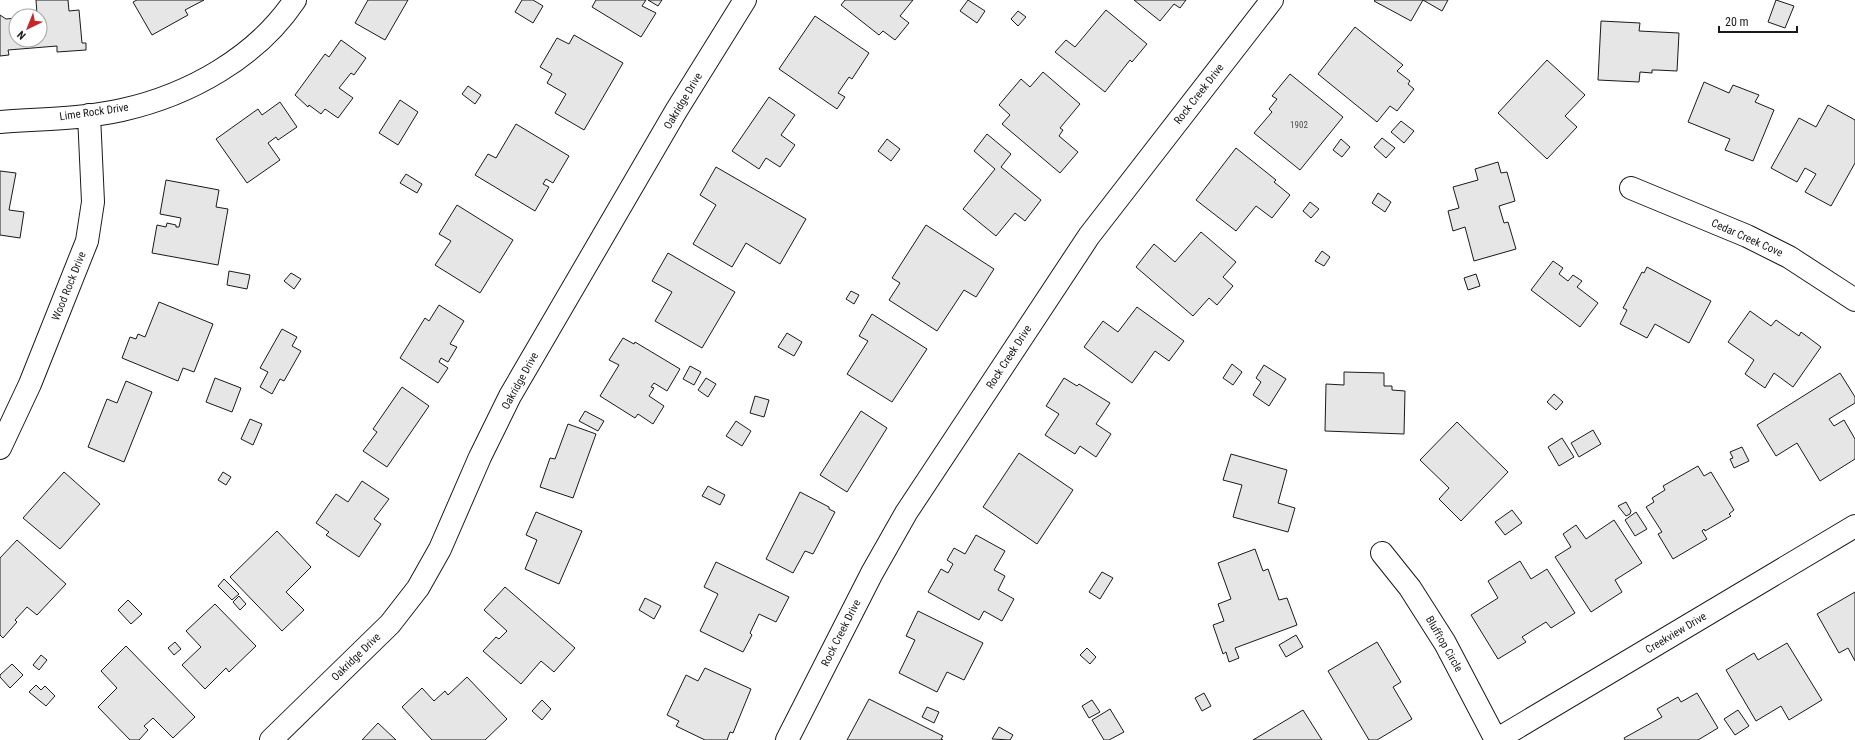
<svg xmlns="http://www.w3.org/2000/svg" width="1855" height="740" font-family="'Roboto Condensed',sans-serif">
	<rect width="100%" height="100%" fill="#fff"/>
	<!-- building -->
	<path fill="#e6e6e6" stroke="#1a1a1a" d="M 36,0 L 68,0 L 69,11 L 79,10 L 82,43 L 86,43 L 86,50 L 57,52 L 57,46 L 8,50 L 9,55 L 0,56 L 0,15 L 6,19 L 16,18 L 16,40 L 40,40 L 40,16 L 30,15 L 37,14 Z
		M 137,0 L 204,0 L 185,10 L 188,15 L 152,35 L 133,2 Z
		M 368,0 L 408,0 L 385,40 L 355,23 Z
		M 522,0 L 533,0 L 543,6 L 533,23 L 515,12 Z
		M 596,0 L 646,0 L 642,6 L 656,13 L 641,37 L 592,7 Z
		M 648,0 L 662,0 L 658,6 Z
		M 845,0 L 913,0 L 900,16 L 909,23 L 895,40 L 883,31 L 879,35 L 841,5 Z
		M 968,0 L 985,11 L 977,23 L 960,11 Z
		M 1134,0 L 1186,0 L 1180,8 L 1174,4 L 1160,21 Z
		M 1375,0 L 1448,0 L 1442,11 L 1423,0 L 1411,21 L 1374,1 Z
		M 1776,0 L 1794,6 L 1785,28 L 1768,22 Z
		M 1106,10 L 1147,44 L 1132,62 L 1130,60 L 1105,92 L 1055,52 L 1066,40 L 1075,47 Z
		M 1018,11 L 1026,17 L 1018,26 L 1011,19 Z
		M 815,16 L 869,53 L 852,79 L 849,77 L 838,93 L 845,97 L 837,109 L 779,69 Z
		M 1601,21 L 1640,23 L 1639,31 L 1679,33 L 1677,71 L 1656,70 L 1652,70 L 1652,73 L 1640,72 L 1639,82 L 1598,80 Z
		M 1355,27 L 1403,65 L 1397,71 L 1410,81 L 1408,84 L 1414,89 L 1397,111 L 1390,106 L 1377,122 L 1318,74 Z
		M 574,35 L 623,63 L 584,130 L 555,113 L 566,94 L 547,83 L 552,74 L 540,67 L 557,38 L 569,44 Z
		M 341,40 L 366,58 L 354,75 L 351,73 L 339,88 L 353,98 L 338,118 L 325,109 L 321,114 L 309,105 L 308,107 L 295,95 L 325,54 L 329,57 Z
		M 1547,60 L 1585,95 L 1565,116 L 1577,127 L 1547,159 L 1498,113 Z
		M 1043,72 L 1080,104 L 1060,128 L 1063,130 L 1059,136 L 1078,152 L 1060,173 L 1002,124 L 1010,115 L 999,105 L 1021,79 L 1030,87 Z
		M 1290,74 L 1343,117 L 1300,170 L 1254,133 L 1272,112 L 1269,109 L 1277,99 L 1272,96 Z
		M 1704,82 L 1729,93 L 1733,85 L 1759,95 L 1755,102 L 1774,110 L 1753,161 L 1725,150 L 1730,139 L 1688,122 Z
		M 468,86 L 481,95 L 475,104 L 462,94 Z
		M 769,97 L 795,115 L 781,135 L 795,145 L 780,167 L 766,158 L 759,169 L 732,151 Z
		M 400,100 L 418,112 L 398,145 L 379,133 Z
		M 280,102 L 297,127 L 278,140 L 276,137 L 268,143 L 280,160 L 247,183 L 216,139 L 258,109 L 262,115 Z
		M 1828,105 L 1855,120 L 1855,163 L 1831,206 L 1805,192 L 1816,174 L 1805,168 L 1797,182 L 1771,168 L 1799,118 L 1816,127 Z
		M 1401,121 L 1414,131 L 1404,143 L 1391,132 Z
		M 516,124 L 569,156 L 553,183 L 546,179 L 543,184 L 549,187 L 535,211 L 475,175 L 488,154 L 496,158 Z
		M 987,134 L 1011,154 L 1001,167 L 1041,200 L 1025,221 L 1015,213 L 996,236 L 963,209 L 995,169 L 974,151 Z
		M 1382,138 L 1395,148 L 1386,158 L 1374,147 Z
		M 887,139 L 900,149 L 891,161 L 878,151 Z
		M 1341,139 L 1350,147 L 1342,157 L 1333,150 Z
		M 1236,148 L 1276,180 L 1274,182 L 1290,195 L 1272,218 L 1256,206 L 1236,231 L 1196,200 Z
		M 1498,162 L 1501,173 L 1507,172 L 1515,201 L 1499,206 L 1504,223 L 1508,222 L 1516,249 L 1474,261 L 1465,227 L 1453,231 L 1448,211 L 1459,208 L 1453,187 L 1478,180 L 1475,169 Z
		M 716,167 L 806,219 L 780,264 L 746,243 L 732,267 L 693,244 L 716,205 L 700,195 Z
		M 0,171 L 16,173 L 9,210 L 24,212 L 20,238 L 0,235 Z
		M 406,174 L 422,184 L 417,193 L 400,183 Z
		M 166,180 L 219,190 L 216,207 L 228,209 L 218,265 L 152,253 L 157,225 L 166,227 L 167,223 L 176,225 L 176,227 L 179,227 L 181,218 L 160,214 Z
		M 1378,193 L 1391,202 L 1385,212 L 1372,203 Z
		M 1310,202 L 1319,209 L 1311,218 L 1303,211 Z
		M 457,205 L 513,240 L 480,293 L 435,265 L 451,241 L 439,234 Z
		M 926,225 L 994,269 L 976,297 L 964,290 L 937,331 L 889,300 L 900,283 L 892,278 Z
		M 1201,232 L 1236,262 L 1223,277 L 1233,286 L 1217,305 L 1209,298 L 1193,316 L 1136,267 L 1154,244 L 1175,262 Z
		M 1322,251 L 1330,257 L 1324,266 L 1315,261 Z
		M 668,253 L 735,292 L 702,348 L 655,321 L 672,292 L 652,281 Z
		M 1553,261 L 1563,268 L 1559,274 L 1568,281 L 1573,275 L 1582,281 L 1577,287 L 1598,303 L 1580,327 L 1531,290 Z
		M 1647,267 L 1711,301 L 1689,343 L 1655,324 L 1647,338 L 1620,324 L 1627,310 L 1623,308 L 1642,272 L 1644,273 Z
		M 229,271 L 250,275 L 247,289 L 227,285 Z
		M 291,273 L 301,279 L 294,289 L 284,281 Z
		M 1476,274 L 1480,286 L 1468,290 L 1464,278 Z
		M 851,291 L 859,295 L 854,304 L 846,299 Z
		M 159,302 L 213,324 L 194,372 L 183,368 L 178,381 L 122,358 L 130,337 L 136,339 L 138,334 L 145,337 Z
		M 439,305 L 464,321 L 450,344 L 457,347 L 448,362 L 441,358 L 439,362 L 448,368 L 438,383 L 400,358 L 425,318 L 429,321 Z
		M 1137,307 L 1184,341 L 1169,361 L 1155,351 L 1132,383 L 1084,347 L 1103,321 L 1118,332 Z
		M 1750,311 L 1771,326 L 1776,320 L 1799,336 L 1801,332 L 1821,347 L 1793,387 L 1774,373 L 1765,388 L 1745,374 L 1754,360 L 1728,342 Z
		M 872,314 L 927,349 L 892,402 L 847,374 L 868,341 L 859,336 Z
		M 282,329 L 297,337 L 292,346 L 301,351 L 284,381 L 280,379 L 272,394 L 260,387 L 268,372 L 260,368 Z
		M 787,333 L 802,342 L 794,356 L 778,347 Z
		M 623,338 L 634,344 L 635,342 L 680,369 L 667,391 L 654,383 L 651,387 L 654,388 L 649,396 L 664,406 L 653,424 L 638,414 L 635,418 L 600,396 L 619,365 L 609,360 Z
		M 1232,364 L 1242,372 L 1233,385 L 1223,378 Z
		M 1264,365 L 1286,379 L 1269,406 L 1253,395 L 1261,382 L 1256,378 Z
		M 690,366 L 701,372 L 694,385 L 683,379 Z
		M 1344,372 L 1384,373 L 1384,386 L 1392,386 L 1392,390 L 1405,391 L 1404,434 L 1325,431 L 1326,384 L 1344,385 Z
		M 1840,373 L 1855,397 L 1855,403 L 1829,419 L 1834,426 L 1844,420 L 1855,439 L 1855,459 L 1820,481 L 1797,443 L 1776,456 L 1757,425 Z
		M 215,378 L 241,388 L 232,412 L 206,402 Z
		M 706,378 L 716,384 L 708,397 L 698,390 Z
		M 1064,378 L 1077,386 L 1079,384 L 1110,403 L 1096,424 L 1111,434 L 1096,457 L 1080,446 L 1075,454 L 1045,435 L 1059,414 L 1046,406 Z
		M 126,381 L 152,392 L 124,462 L 88,447 L 107,399 L 117,403 Z
		M 402,387 L 429,406 L 387,467 L 363,451 L 377,432 L 373,429 Z
		M 1554,394 L 1563,402 L 1556,410 L 1547,402 Z
		M 755,396 L 769,400 L 764,417 L 750,413 Z
		M 585,411 L 604,421 L 598,431 L 579,421 Z
		M 861,411 L 887,428 L 847,492 L 820,475 Z
		M 250,419 L 262,424 L 253,445 L 241,439 Z
		M 736,421 L 751,431 L 742,446 L 726,436 Z
		M 1457,422 L 1508,472 L 1461,521 L 1439,499 L 1449,488 L 1420,460 Z
		M 568,424 L 596,434 L 573,498 L 540,487 L 550,458 L 555,459 Z
		M 1593,430 L 1601,444 L 1579,457 L 1571,443 Z
		M 1562,438 L 1574,457 L 1559,466 L 1548,447 Z
		M 1742,447 L 1749,461 L 1734,468 L 1730,459 L 1733,458 L 1730,452 Z
		M 1019,453 L 1073,490 L 1037,544 L 983,507 Z
		M 1231,454 L 1287,470 L 1278,503 L 1295,508 L 1288,532 L 1233,517 L 1242,485 L 1223,480 Z
		M 1698,466 L 1704,476 L 1711,472 L 1734,510 L 1729,514 L 1731,516 L 1705,531 L 1704,529 L 1702,531 L 1707,539 L 1673,559 L 1658,534 L 1662,532 L 1646,507 L 1654,502 L 1652,498 L 1665,490 L 1663,486 Z
		M 64,472 L 100,504 L 60,549 L 23,518 Z
		M 223,472 L 231,477 L 226,485 L 218,480 Z
		M 362,481 L 389,499 L 374,519 L 381,524 L 359,557 L 326,535 L 329,532 L 316,523 L 336,494 L 348,502 Z
		M 708,486 L 725,495 L 720,505 L 702,496 Z
		M 800,492 L 829,507 L 829,509 L 835,512 L 813,554 L 805,551 L 793,573 L 766,559 Z
		M 1626,502 L 1631,511 L 1630,514 L 1626,516 L 1618,506 Z
		M 1512,510 L 1522,523 L 1505,535 L 1495,522 Z
		M 536,512 L 582,531 L 559,584 L 525,569 L 537,540 L 526,535 Z
		M 1636,512 L 1647,529 L 1635,536 L 1625,520 Z
		M 1614,520 L 1642,563 L 1615,580 L 1622,592 L 1591,612 L 1555,557 L 1571,547 L 1563,534 L 1576,525 L 1586,539 Z
		M 277,531 L 311,567 L 286,592 L 304,610 L 282,631 L 230,577 Z
		M 976,535 L 1005,551 L 994,570 L 1005,576 L 998,590 L 1014,599 L 1002,621 L 984,611 L 979,620 L 928,592 L 941,569 L 948,573 L 953,564 L 947,560 L 954,548 L 965,554 Z
		M 17,540 L 66,584 L 37,615 L 27,607 L 15,620 L 17,622 L 3,638 L 0,635 L 0,558 Z
		M 1255,549 L 1263,571 L 1268,569 L 1279,600 L 1287,598 L 1297,625 L 1235,648 L 1239,658 L 1229,662 L 1226,652 L 1223,654 L 1213,625 L 1224,621 L 1218,604 L 1231,599 L 1218,563 Z
		M 1520,561 L 1531,579 L 1547,569 L 1575,613 L 1551,628 L 1546,622 L 1522,637 L 1526,642 L 1498,659 L 1471,615 L 1498,598 L 1488,581 Z
		M 716,562 L 789,597 L 776,622 L 759,614 L 750,633 L 752,635 L 743,652 L 700,631 L 718,594 L 704,587 Z
		M 1102,572 L 1113,578 L 1100,599 L 1089,592 Z
		M 224,579 L 239,594 L 232,600 L 218,586 Z
		M 505,587 L 575,648 L 554,672 L 541,661 L 521,684 L 483,651 L 496,637 L 499,639 L 507,631 L 484,610 Z
		M 1855,592 L 1855,661 L 1848,648 L 1839,653 L 1817,614 Z
		M 239,596 L 246,604 L 240,610 L 233,602 Z
		M 645,598 L 661,606 L 654,619 L 639,610 Z
		M 128,600 L 142,614 L 131,624 L 118,610 Z
		M 215,604 L 256,646 L 229,672 L 226,668 L 205,689 L 182,665 L 201,647 L 186,631 Z
		M 918,611 L 983,643 L 964,680 L 947,672 L 937,692 L 899,673 L 915,640 L 906,636 Z
		M 1296,635 L 1303,647 L 1286,657 L 1279,645 Z
		M 175,642 L 181,649 L 174,655 L 168,648 Z
		M 1377,642 L 1401,682 L 1393,687 L 1412,719 L 1377,740 L 1369,740 L 1328,671 Z
		M 1787,643 L 1822,700 L 1789,720 L 1781,706 L 1756,721 L 1726,670 L 1754,653 L 1758,660 Z
		M 126,646 L 195,717 L 173,738 L 153,718 L 144,726 L 148,730 L 139,740 L 130,740 L 98,707 L 117,688 L 101,671 Z
		M 1087,648 L 1096,657 L 1090,664 L 1080,655 Z
		M 41,655 L 47,660 L 39,670 L 33,665 Z
		M 12,664 L 23,675 L 10,688 L 0,677 L 0,675 Z
		M 705,668 L 751,689 L 733,733 L 730,732 L 727,740 L 705,740 L 676,726 L 679,721 L 667,715 L 686,675 L 698,681 Z
		M 467,677 L 507,719 L 485,740 L 432,740 L 402,707 L 422,688 L 434,701 L 445,691 L 448,695 Z
		M 36,685 L 41,690 L 45,686 L 55,696 L 46,706 L 29,692 Z
		M 1204,693 L 1211,706 L 1202,711 L 1195,698 Z
		M 1697,693 L 1718,728 L 1698,740 L 1625,740 L 1624,738 L 1662,717 L 1657,709 L 1678,697 L 1681,702 Z
		M 869,699 L 943,736 L 941,739 L 943,740 L 847,740 Z
		M 542,700 L 551,709 L 542,720 L 532,711 Z
		M 1092,700 L 1100,712 L 1089,718 L 1082,706 Z
		M 927,707 L 939,712 L 934,723 L 922,717 Z
		M 1110,709 L 1124,732 L 1109,740 L 1104,740 L 1092,720 Z
		M 1303,710 L 1322,740 L 1253,740 Z
		M 1738,710 L 1749,726 L 1735,735 L 1724,719 Z
		M 378,723 L 396,740 L 362,740 Z
		M 999,727 L 1013,735 L 1010,740 L 992,739 Z"/>
	<g fill="none" stroke-linecap="round" stroke-linejoin="round">
		<defs>
			<path id="street" d="M 0,122 C 40,119 82,119 122,110 C 189,95 256,58 295,0
				M 1631,188 L 1747,236 L 1789,257 L 1855,300
				M 0,448 L 30,384 L 87,241 L 93,202 L 89,115
				M 1382,553 L 1410,588 L 1445,643 L 1496,740
				M 271,740 L 390,624 L 418,588 L 440,549 L 480,457 L 510,396 L 676,111 L 745,0
				M 787,740 L 872,573 L 906,513 L 1089,236 L 1272,0
				M 1496,740 L 1855,526"/>
		</defs>
		<!-- street casing -->
		<use href="#street" stroke="#1a1a1a" stroke-width="24"/>
		<!-- street -->
		<use href="#street" stroke="#fff" stroke-width="22"/>
	</g>
	<g text-anchor="middle" dominant-baseline="central" stroke-width="3" stroke-linejoin="round" paint-order="stroke">
		<!-- number labels -->
		<g font-size="9" fill="#4d4d4d">
			<text x="1299" y="125">1902</text>
		</g>
		<!-- street labels -->
		<g font-size="11" fill="#1a1a1a" stroke="#fff">
			<text transform="translate(1199 94) rotate(-52)">Rock Creek Drive</text>
			<text transform="translate(683 101) rotate(-59)">Oakridge Drive</text>
			<text transform="translate(94 112) rotate(-8)">Lime Rock Drive</text>
			<text transform="translate(1747 238) rotate(24)">Cedar Creek Cove</text>
			<text transform="translate(69 286) rotate(-68)">Wood Rock Drive</text>
			<text transform="translate(1009 357) rotate(-57)">Rock Creek Drive</text>
			<text transform="translate(520 381) rotate(-61)">Oakridge Drive</text>
			<text transform="translate(841 633) rotate(-63)">Rock Creek Drive</text>
			<text transform="translate(1676 633) rotate(-31)">Creekview Drive</text>
			<text transform="translate(1444 644) rotate(60)">Blufftop Circle</text>
			<text transform="translate(356 657) rotate(-44)">Oakridge Drive</text>
		</g>
	</g>
	<!-- north arrow -->
	<g transform="translate(28 28) rotate(223)"><circle r="19" fill="#ffffff" stroke="#a3a3a3"/>
	<path d="M0-3L7 15L0 10L-7 15Z" fill="#c62828"/>
	<text y="-6" font-size="11" font-weight="bold" text-anchor="middle" fill="#1a1a1a">N</text>
	</g>
	<!-- scale -->
	<path d="M1719 26v6h78v-6" fill="none" stroke="#1a1a1a" stroke-width="2"/>
	<text x="1725" y="26" font-size="12" fill="#1a1a1a" stroke="#ffffff" stroke-width="3" paint-order="stroke">20 m</text>
</svg>
